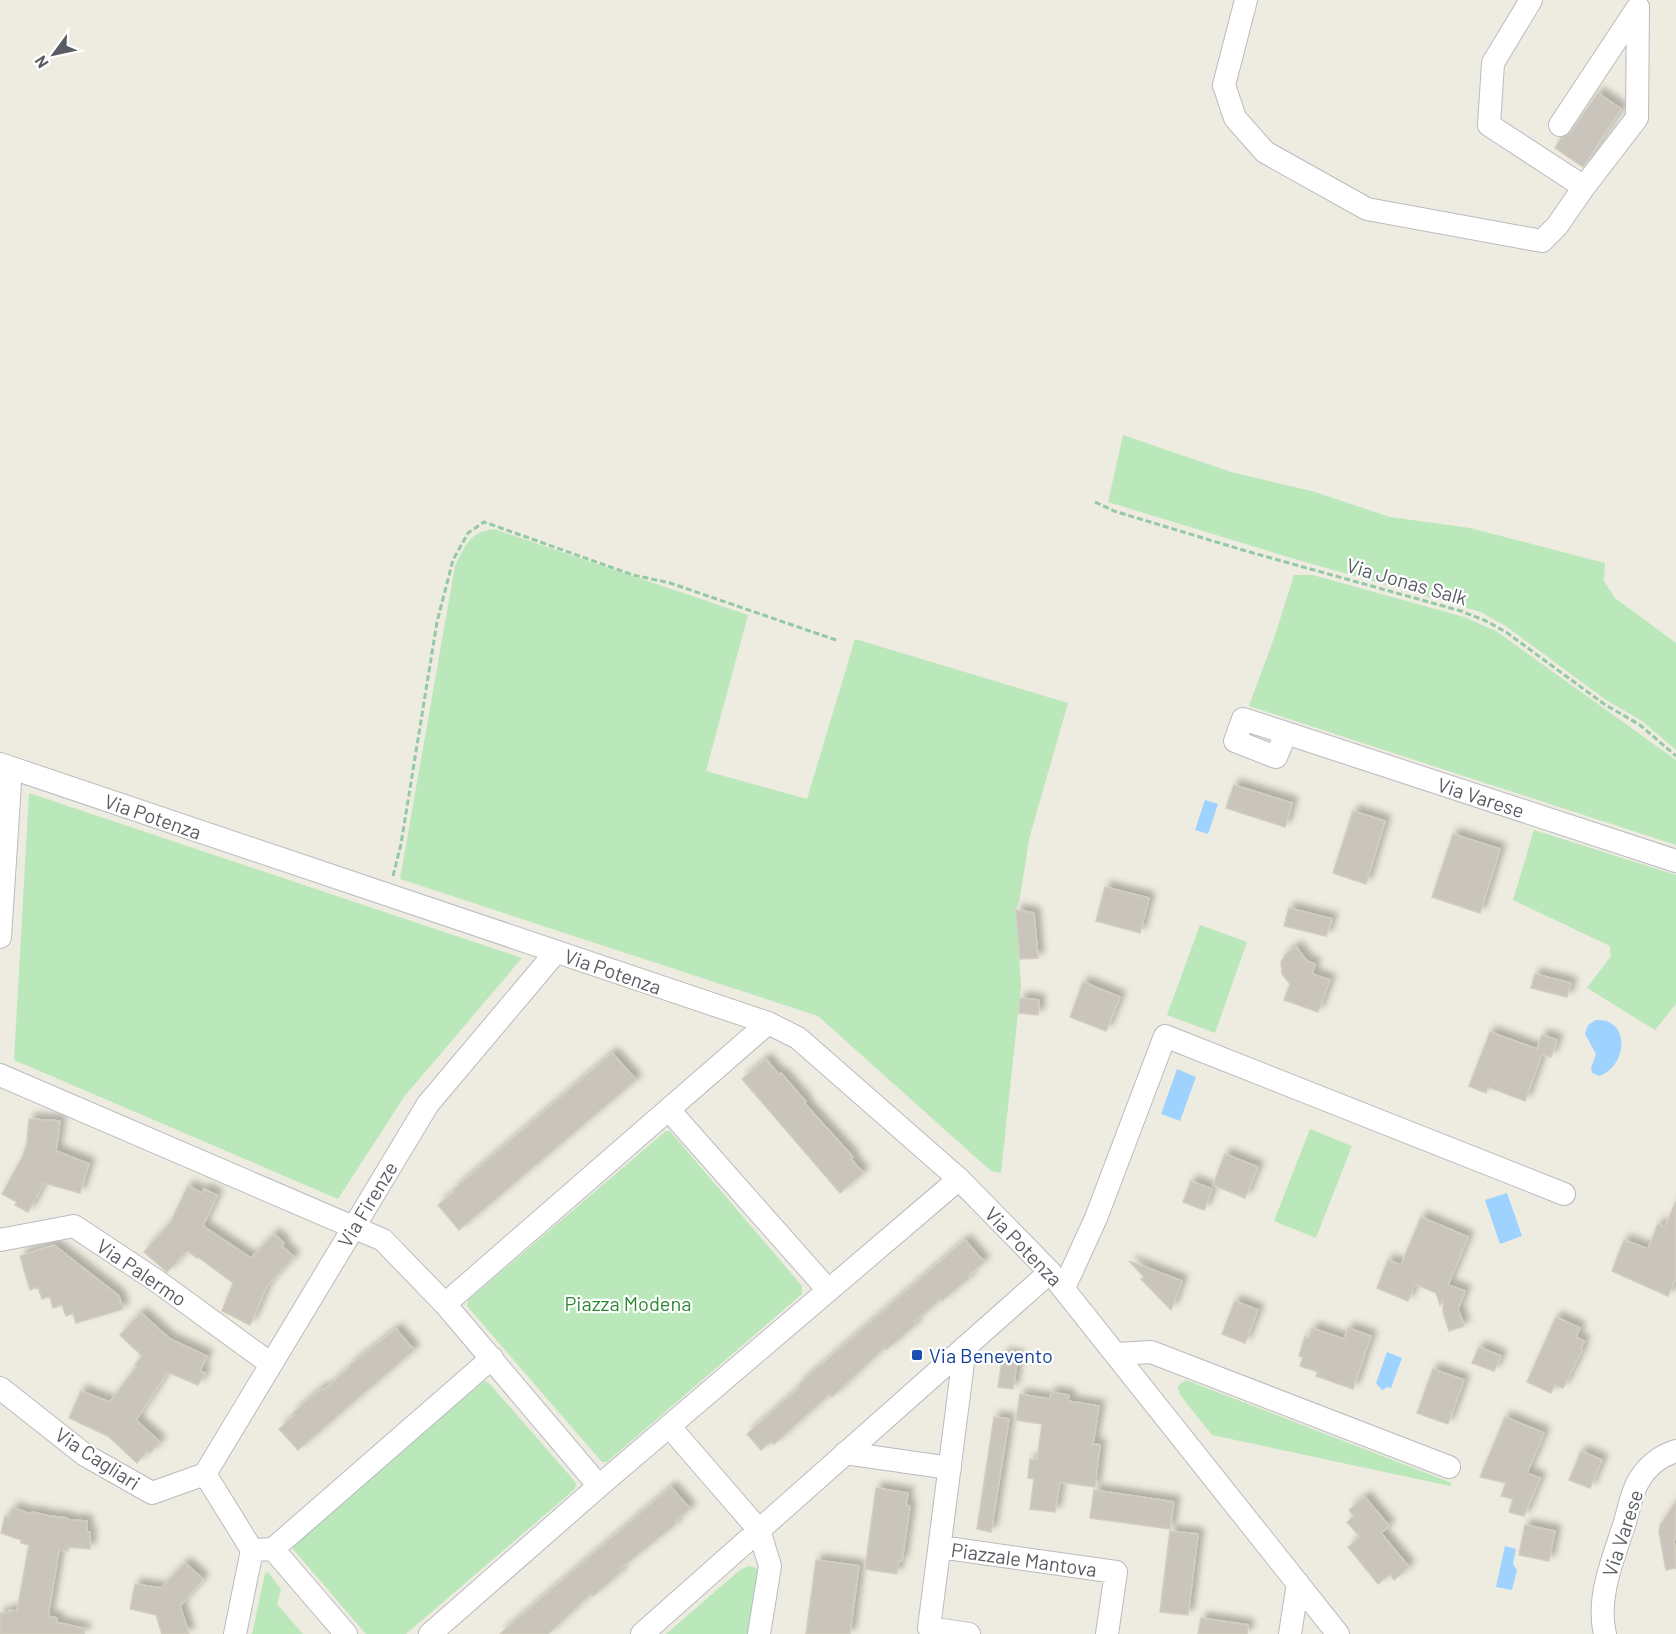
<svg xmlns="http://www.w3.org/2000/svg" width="1676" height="1634" font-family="Barlow,sans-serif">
	<defs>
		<filter id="shadow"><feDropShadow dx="5.5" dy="-5.5" stdDeviation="3" flood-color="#0004"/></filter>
	</defs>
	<rect width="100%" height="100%" fill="#eeebe0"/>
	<!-- green -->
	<path fill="#bae8bb" d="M 1123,435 L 1231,472 L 1315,492 L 1390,517 L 1470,528 L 1605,563 L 1604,581 L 1615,598 L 1676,643 L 1676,750 L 1642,721 L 1606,700 L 1507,627 L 1481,612 L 1298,560 L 1108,502 Z
		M 494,529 L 748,615 L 706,771 L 807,799 L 855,639 L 1068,703 L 1029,839 L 1020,898 L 1016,910 L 1021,985 L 1001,1173 L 991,1171 L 818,1016 L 400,879 L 455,566 C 465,546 469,532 494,529 Z
		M 1294,575 L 1313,575 L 1464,617 L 1496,631 L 1676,760 L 1676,845 L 1249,706 L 1275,635 Z
		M 29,793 L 522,958 L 404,1097 L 338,1199 L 14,1060 Z
		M 1534,830 L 1676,875 L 1676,1004 L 1655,1030 L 1587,988 L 1611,956 L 1610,946 L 1513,900 Z
		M 1200,925 L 1247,942 L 1215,1033 L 1167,1015 Z
		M 1310,1129 L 1352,1146 L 1316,1238 L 1274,1221 Z
		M 666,1131 L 670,1131 L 802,1286 L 802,1294 L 607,1462 L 602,1462 L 467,1306 L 468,1300 Z
		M 1186,1380 L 1452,1483 L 1450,1486 L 1212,1435 L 1180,1395 L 1178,1388 L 1180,1384 Z
		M 484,1381 L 489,1383 L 576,1483 L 575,1489 L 406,1634 L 366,1634 L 293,1549 L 293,1545 Z
		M 749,1566 L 756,1568 L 760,1575 L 751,1634 L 666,1634 L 740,1570 Z
		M 268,1572 L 281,1589 L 277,1604 L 303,1634 L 252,1634 L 265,1573 Z"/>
	<!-- water -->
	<path fill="#9fd3ff" d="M 1205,800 L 1218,804 L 1208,834 L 1195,830 Z
		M 1596,1020 C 1631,1018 1628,1066 1599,1076 L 1592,1073 L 1591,1068 L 1596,1054 L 1585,1034 L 1588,1025 Z
		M 1177,1069 L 1196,1077 L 1180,1121 L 1161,1114 Z
		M 1507,1193 L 1522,1236 L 1500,1244 L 1485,1200 Z
		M 1387,1352 L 1402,1358 L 1391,1388 L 1388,1387 L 1382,1390 L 1376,1383 Z
		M 1505,1546 L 1516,1549 L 1513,1564 L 1517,1570 L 1512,1590 L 1496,1587 Z"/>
	<!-- building -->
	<path fill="#c9c5bd" stroke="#d3cdbe" stroke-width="1.5" filter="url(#shadow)" d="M 1598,93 L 1621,109 L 1583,167 L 1555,148 L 1561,138 L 1571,132 Z
		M 1234,785 L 1292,803 L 1285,827 L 1226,808 Z
		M 1353,811 L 1385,821 L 1366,884 L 1333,873 Z
		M 1453,834 L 1500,849 L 1480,913 L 1432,897 Z
		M 1105,887 L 1149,898 L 1140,933 L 1096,921 Z
		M 1289,908 L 1332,919 L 1326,936 L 1284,926 Z
		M 1016,910 L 1034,913 L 1038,958 L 1020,959 Z
		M 1296,947 L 1307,961 L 1315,964 L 1312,974 L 1330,980 L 1318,1012 L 1284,1000 L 1290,984 L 1282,974 L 1281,962 L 1286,954 Z
		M 1535,974 L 1571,983 L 1567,997 L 1531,988 Z
		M 1083,982 L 1120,997 L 1106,1031 L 1070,1017 Z
		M 1020,998 L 1039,1000 L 1038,1015 L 1019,1013 Z
		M 1490,1032 L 1537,1049 L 1542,1035 L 1557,1040 L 1551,1057 L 1542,1054 L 1525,1101 L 1488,1087 L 1486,1093 L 1469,1086 Z
		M 612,1053 L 636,1080 L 459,1230 L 438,1205 L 454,1192 L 453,1190 Z
		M 766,1059 L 779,1075 L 781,1073 L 806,1102 L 804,1103 L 853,1157 L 851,1159 L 863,1173 L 840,1193 L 742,1079 Z
		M 29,1119 L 60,1121 L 56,1151 L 89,1164 L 80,1193 L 44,1183 L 28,1212 L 15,1205 L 17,1202 L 2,1194 L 22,1158 L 27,1143 Z
		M 1225,1154 L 1258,1167 L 1245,1198 L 1213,1185 Z
		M 1191,1181 L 1212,1189 L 1204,1210 L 1183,1202 Z
		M 188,1186 L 202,1193 L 204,1189 L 217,1195 L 203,1226 L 251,1258 L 274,1234 L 284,1243 L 282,1246 L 294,1257 L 267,1286 L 250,1325 L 222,1311 L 233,1283 L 198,1257 L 197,1258 L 187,1251 L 167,1272 L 144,1252 L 170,1223 Z
		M 1676,1201 L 1676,1277 L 1668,1296 L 1612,1271 L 1624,1240 L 1648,1249 L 1658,1224 L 1665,1227 Z
		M 1421,1217 L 1468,1237 L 1448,1285 L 1465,1291 L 1458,1309 L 1464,1326 L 1449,1331 L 1443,1312 L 1443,1299 L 1440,1305 L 1436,1293 L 1415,1284 L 1408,1301 L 1377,1288 L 1388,1260 L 1401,1265 Z
		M 965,1240 L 984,1262 L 969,1275 L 970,1277 L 942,1301 L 940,1299 L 927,1311 L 914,1322 L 916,1324 L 886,1350 L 885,1347 L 832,1397 L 830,1394 L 774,1444 L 772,1441 L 761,1450 L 747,1434 L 800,1387 L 798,1385 Z
		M 54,1245 L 119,1296 L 123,1309 L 76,1323 L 73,1313 L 66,1316 L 62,1305 L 53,1308 L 50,1296 L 42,1299 L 38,1287 L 30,1290 L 20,1256 Z
		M 1129,1261 L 1182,1281 L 1171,1310 L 1141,1279 L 1144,1277 Z
		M 1235,1301 L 1258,1310 L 1245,1343 L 1222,1334 Z
		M 141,1313 L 170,1339 L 207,1356 L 200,1371 L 205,1373 L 198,1385 L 167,1372 L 136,1420 L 160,1442 L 150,1453 L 147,1451 L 137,1463 L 108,1436 L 69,1418 L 81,1391 L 110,1402 L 137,1366 L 135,1365 L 142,1356 L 120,1335 Z
		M 1556,1317 L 1580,1328 L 1576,1337 L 1584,1341 L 1581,1349 L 1582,1350 L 1563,1388 L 1554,1385 L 1551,1393 L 1527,1382 Z
		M 1312,1328 L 1344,1339 L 1348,1328 L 1371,1336 L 1353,1389 L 1316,1376 L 1318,1372 L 1300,1366 L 1303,1357 L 1299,1356 L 1305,1336 L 1309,1338 Z
		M 396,1329 L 414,1350 L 298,1450 L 279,1429 L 295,1415 L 293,1413 L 322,1388 L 324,1390 L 350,1367 L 349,1366 Z
		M 1479,1347 L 1501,1356 L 1494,1371 L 1472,1363 Z
		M 1003,1354 L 1018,1356 L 1013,1389 L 998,1387 Z
		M 1433,1369 L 1464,1380 L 1448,1424 L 1417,1413 Z
		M 1051,1392 L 1069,1395 L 1068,1401 L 1099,1406 L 1093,1444 L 1100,1445 L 1095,1487 L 1060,1482 L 1055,1512 L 1030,1509 L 1034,1479 L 1028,1478 L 1030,1459 L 1037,1460 L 1042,1424 L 1016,1420 L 1020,1394 L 1050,1399 Z
		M 994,1417 L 1009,1419 L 991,1532 L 977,1529 Z
		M 1505,1417 L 1544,1433 L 1527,1473 L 1540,1478 L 1524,1516 L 1509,1512 L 1513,1499 L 1501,1496 L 1506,1483 L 1480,1477 Z
		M 1581,1451 L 1602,1460 L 1590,1488 L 1569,1480 Z
		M 671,1487 L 690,1509 L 675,1521 L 677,1523 L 620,1569 L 621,1572 L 593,1596 L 591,1594 L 548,1634 L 500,1634 Z
		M 876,1488 L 908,1493 L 906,1505 L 910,1506 L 902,1561 L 899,1560 L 897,1574 L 865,1569 Z
		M 1094,1490 L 1174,1502 L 1170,1529 L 1090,1518 Z
		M 1365,1497 L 1389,1526 L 1381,1533 L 1409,1567 L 1394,1580 L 1390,1574 L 1378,1584 L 1348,1547 L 1360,1537 L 1347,1522 L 1354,1516 L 1349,1510 Z
		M 1676,1501 L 1676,1539 L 1674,1539 L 1676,1568 L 1666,1570 L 1659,1532 L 1660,1525 Z
		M 12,1508 L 32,1514 L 32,1512 L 49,1516 L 67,1518 L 68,1520 L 87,1521 L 87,1532 L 90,1532 L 90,1549 L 68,1547 L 68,1551 L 59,1550 L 48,1616 L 57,1618 L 56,1622 L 85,1629 L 84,1634 L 0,1634 L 0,1613 L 9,1613 L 9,1610 L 17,1611 L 29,1545 L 21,1543 L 21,1540 L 1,1533 L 5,1516 L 10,1517 Z
		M 1525,1525 L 1555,1531 L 1549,1561 L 1519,1555 Z
		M 1170,1531 L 1198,1534 L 1188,1615 L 1160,1612 Z
		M 816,1560 L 859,1566 L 850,1634 L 806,1634 Z
		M 185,1563 L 203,1579 L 180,1606 L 189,1634 L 162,1634 L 156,1615 L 130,1609 L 135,1584 L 161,1588 Z
		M 1201,1618 L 1248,1625 L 1247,1634 L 1198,1634 Z"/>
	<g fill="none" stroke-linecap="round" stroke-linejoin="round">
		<defs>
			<path id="minor" d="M 1246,0 L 1224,85 L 1235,118 L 1265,152 L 1367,209 L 1542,241 L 1557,226 L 1584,187 L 1489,125 L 1493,63 L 1531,0
				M 1560,125 L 1638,7
				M 1584,187 L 1637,118 L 1638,8
				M 1286,733 L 1276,757 L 1235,741 L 1243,719 L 1286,733 L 1676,861
				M 0,764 L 768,1023 L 798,1038 L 959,1179 L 1050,1272 L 1338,1634
				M 0,937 L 11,768
				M 0,1075 L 383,1240 L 445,1304 L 599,1486
				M 669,1110 L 828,1290
				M 0,1240 L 74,1226 L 157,1281 L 271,1364
				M 1064,1288 L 1096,1218 L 1165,1036 L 1564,1194
				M 445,1304 L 768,1023
				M 965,1347 L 929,1628 L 969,1634
				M 1117,1354 L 1151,1352 L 1449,1467
				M 0,1388 L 85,1455 L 152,1493 L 205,1474
				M 669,1426 L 759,1530 L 770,1566 L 759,1634
				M 845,1453 L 950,1468
				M 205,1474 L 428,1104 L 556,952
				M 205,1474 L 252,1550 L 235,1634
				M 940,1547 L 1116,1572 L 1107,1634
				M 273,1549 L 346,1634
				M 252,1550 L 273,1549 L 492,1358
				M 430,1634 L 599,1486 L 959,1179
				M 642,1634 L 1050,1272
				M 1290,1634 L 1298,1583
				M 1605,1634 C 1596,1597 1614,1557 1625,1522 C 1629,1509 1631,1494 1638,1482 C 1646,1467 1660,1456 1676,1451"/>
		</defs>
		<!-- minor casing -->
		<use href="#minor" stroke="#b9bbc1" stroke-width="24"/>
		<!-- path -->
		<path stroke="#93c9a4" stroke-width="3" stroke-dasharray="6 3" stroke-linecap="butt" d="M 1095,502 L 1114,511 L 1246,551 L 1461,611 L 1486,621 L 1506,632 L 1604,704 L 1640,725 L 1676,756
			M 393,876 L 401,844 L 437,622 L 453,560 L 468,533 L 484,522 L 633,575 L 670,583 L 836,640"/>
		<!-- minor -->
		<use href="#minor" stroke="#fff" stroke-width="22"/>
	</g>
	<!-- markers -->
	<rect fill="#1a4fb4" stroke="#fff" stroke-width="2" x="911" y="1349" width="12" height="12" rx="3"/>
	<g text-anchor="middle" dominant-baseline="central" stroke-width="4.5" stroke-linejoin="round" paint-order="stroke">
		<!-- street labels -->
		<g font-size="20" fill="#595d63" stroke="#fff">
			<text transform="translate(1407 581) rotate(16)">Via Jonas Salk</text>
			<text transform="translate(1481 797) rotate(18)">Via Varese</text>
			<text transform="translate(153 816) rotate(19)">Via Potenza</text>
			<text transform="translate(613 971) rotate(19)">Via Potenza</text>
			<text transform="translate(367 1204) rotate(-59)">Via Firenze</text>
			<text transform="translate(1024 1246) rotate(46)">Via Potenza</text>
			<text transform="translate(142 1272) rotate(34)">Via Palermo</text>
			<text transform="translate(98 1458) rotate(33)">Via Cagliari</text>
			<text transform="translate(1622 1533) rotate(-72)">Via Varese</text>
			<text transform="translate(1024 1559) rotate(8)">Piazzale Mantova</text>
		</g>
		<!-- park labels -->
		<g font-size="20" fill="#2d8733" stroke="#fff">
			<text x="628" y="1303">Piazza Modena</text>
		</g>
		<!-- transit labels -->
		<g font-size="20" fill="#164399" stroke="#fff" text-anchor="start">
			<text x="929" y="1355">Via Benevento</text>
		</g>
	</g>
	<!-- north arrow -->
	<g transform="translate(54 54) rotate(237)" stroke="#ffffff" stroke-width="4.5" paint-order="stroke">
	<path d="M0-4.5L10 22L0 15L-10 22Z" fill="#595d63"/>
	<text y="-9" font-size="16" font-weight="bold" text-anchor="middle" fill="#595d63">N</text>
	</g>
</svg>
